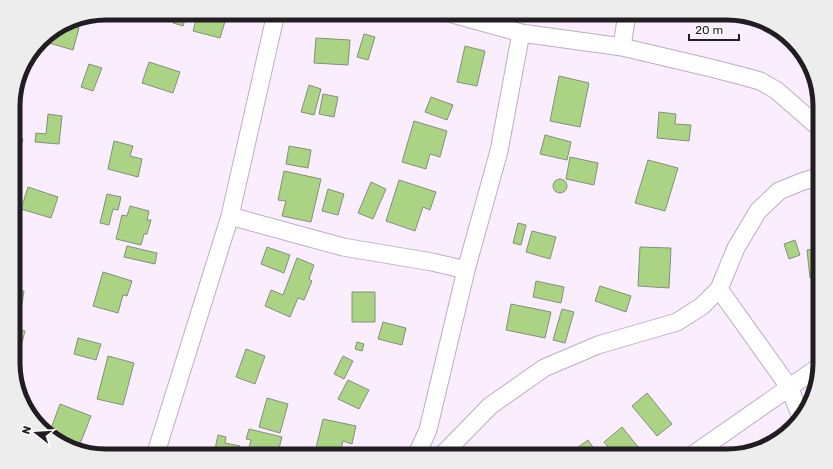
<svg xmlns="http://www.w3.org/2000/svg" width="833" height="469" font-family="Rubik,sans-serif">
	<rect width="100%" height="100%" fill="#faedfd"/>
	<!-- building -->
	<path fill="#aad384" stroke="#85907b" d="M 176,13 L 187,13 L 183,26 L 173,23 Z
		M 198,13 L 219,13 L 227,15 L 220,38 L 193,31 Z
		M 552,13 L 584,13 L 583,20 Z
		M 65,24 L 79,28 L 73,50 L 49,43 L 52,31 Z
		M 364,34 L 375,37 L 368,60 L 357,57 Z
		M 316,38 L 350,40 L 348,65 L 314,63 Z
		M 465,46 L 485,51 L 477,86 L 457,82 Z
		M 149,62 L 180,72 L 173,93 L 142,83 Z
		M 89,64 L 102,68 L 93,91 L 81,87 Z
		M 559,76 L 589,83 L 580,127 L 550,121 Z
		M 309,85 L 321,89 L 314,115 L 301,112 Z
		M 323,94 L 338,97 L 334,117 L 319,114 Z
		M 431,97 L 453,105 L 447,120 L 425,112 Z
		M 659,112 L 676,114 L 675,124 L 691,125 L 689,141 L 657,138 Z
		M 48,114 L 62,116 L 59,144 L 35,142 L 36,133 L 46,134 Z
		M 414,121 L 447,131 L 440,157 L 430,154 L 426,169 L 402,162 Z
		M 545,135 L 571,142 L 567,160 L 540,154 Z
		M 14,137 L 23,139 L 19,154 L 14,152 Z
		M 114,141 L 133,146 L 130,156 L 142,159 L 138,177 L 108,169 Z
		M 289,146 L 311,150 L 308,168 L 286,164 Z
		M 570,157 L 598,163 L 594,185 L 566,179 Z
		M 648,160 L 678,168 L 665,211 L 635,203 Z
		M 284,171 L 321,179 L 311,222 L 282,216 L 286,201 L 278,200 Z
		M553 186a7 7 0 1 1 14 0a7 7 0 1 1-14 0Z
		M 399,180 L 436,192 L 430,210 L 423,207 L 415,231 L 386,221 Z
		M 371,182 L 386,189 L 373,219 L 358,213 Z
		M 28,187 L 58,197 L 51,218 L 21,209 Z
		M 328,189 L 344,194 L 338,215 L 322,211 Z
		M 107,194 L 121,197 L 118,210 L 113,209 L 109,225 L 100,223 Z
		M 130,206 L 149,211 L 147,220 L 151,220 L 147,234 L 144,234 L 141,245 L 116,239 L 122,215 L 127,216 Z
		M 518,223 L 526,225 L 521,245 L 513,243 Z
		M 532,231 L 556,237 L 550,259 L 526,252 Z
		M 795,240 L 800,255 L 789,259 L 784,244 Z
		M 127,246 L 157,253 L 155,264 L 124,257 Z
		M 267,247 L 290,255 L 284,273 L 261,264 Z
		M 640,247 L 671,248 L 669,288 L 638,286 Z
		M 820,248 L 820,277 L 810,278 L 807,250 Z
		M 297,258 L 314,265 L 309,279 L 312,281 L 304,300 L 298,298 L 290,317 L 265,306 L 271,290 L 283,295 Z
		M 103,272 L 132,281 L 127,296 L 123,295 L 118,313 L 93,306 Z
		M 536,281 L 564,287 L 561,303 L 533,297 Z
		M 600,286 L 631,296 L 626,312 L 595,301 Z
		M 14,290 L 24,291 L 22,304 L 14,302 Z
		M 352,292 L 375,292 L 375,322 L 352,322 Z
		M 511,304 L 551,312 L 545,338 L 506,330 Z
		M 562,309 L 574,312 L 565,343 L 553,340 Z
		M 383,322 L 406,328 L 402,345 L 378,339 Z
		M 14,328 L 25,331 L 17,362 L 14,361 Z
		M 78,338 L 101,344 L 96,360 L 74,354 Z
		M 357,342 L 364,344 L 362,351 L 355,349 Z
		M 246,349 L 265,356 L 255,384 L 236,377 Z
		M 108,356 L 134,363 L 123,405 L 97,399 Z
		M 343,356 L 353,361 L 344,379 L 334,374 Z
		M 348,380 L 369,390 L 359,409 L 338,399 Z
		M 647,393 L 672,424 L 657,436 L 632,406 Z
		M 267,398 L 288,404 L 280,433 L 259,427 Z
		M 60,404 L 91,416 L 78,449 L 58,442 L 49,434 Z
		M 323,419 L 356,426 L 352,444 L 343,441 L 340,454 L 335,452 L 334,456 L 314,456 Z
		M 622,427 L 639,448 L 629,456 L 615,456 L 604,442 Z
		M 249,429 L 282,437 L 277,456 L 247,456 L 251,440 L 246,439 Z
		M 218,435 L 226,437 L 225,443 L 240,446 L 237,456 L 222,456 L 214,454 Z
		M 588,440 L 599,456 L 582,456 L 577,448 Z"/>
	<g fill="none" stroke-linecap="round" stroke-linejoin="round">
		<defs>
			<path id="minor" d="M 449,13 L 521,33 L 622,47 L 711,68 L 742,76 L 760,81 L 776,90 L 815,124 L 820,127
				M 622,47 L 627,13
				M 230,216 L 343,247 L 432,262 L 466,270
				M 719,289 L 789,387 L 801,417
				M 155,456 L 230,216 L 276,13
				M 416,456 L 428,430 L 466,270 L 499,151 L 521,33
				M 441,456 L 448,449 L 490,406 L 544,368 L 598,345 L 677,322 L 702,306 L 719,289 L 736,248 L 758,211 L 779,191 L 801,182 L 820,176
				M 691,456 L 820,366"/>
		</defs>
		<!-- minor casing -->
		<use href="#minor" stroke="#bdadc1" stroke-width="19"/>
		<!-- minor -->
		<use href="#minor" stroke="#fff" stroke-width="17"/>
	</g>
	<!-- crop -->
	<path d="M0 0H833V469H0ZM106 20H727A86 86 0 0 1 813 106V363A86 86 0 0 1 727 449H106A86 86 0 0 1 20 363V106A86 86 0 0 1 106 20Z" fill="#ededed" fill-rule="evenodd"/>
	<path fill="none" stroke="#221c23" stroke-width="5" d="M106 20H727A86 86 0 0 1 813 106V363A86 86 0 0 1 727 449H106A86 86 0 0 1 20 363V106A86 86 0 0 1 106 20Z"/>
	<!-- north arrow -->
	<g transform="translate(36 433) rotate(287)" stroke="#ffffff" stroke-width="3" paint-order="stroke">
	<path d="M0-3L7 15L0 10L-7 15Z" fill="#221c23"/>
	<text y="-6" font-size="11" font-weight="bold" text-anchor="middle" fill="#221c23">N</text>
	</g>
	<!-- scale -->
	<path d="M689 34v6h50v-6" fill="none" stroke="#221c23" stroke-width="2"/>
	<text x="695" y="34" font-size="12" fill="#221c23" stroke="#ffffff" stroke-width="3" paint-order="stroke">20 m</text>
</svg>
